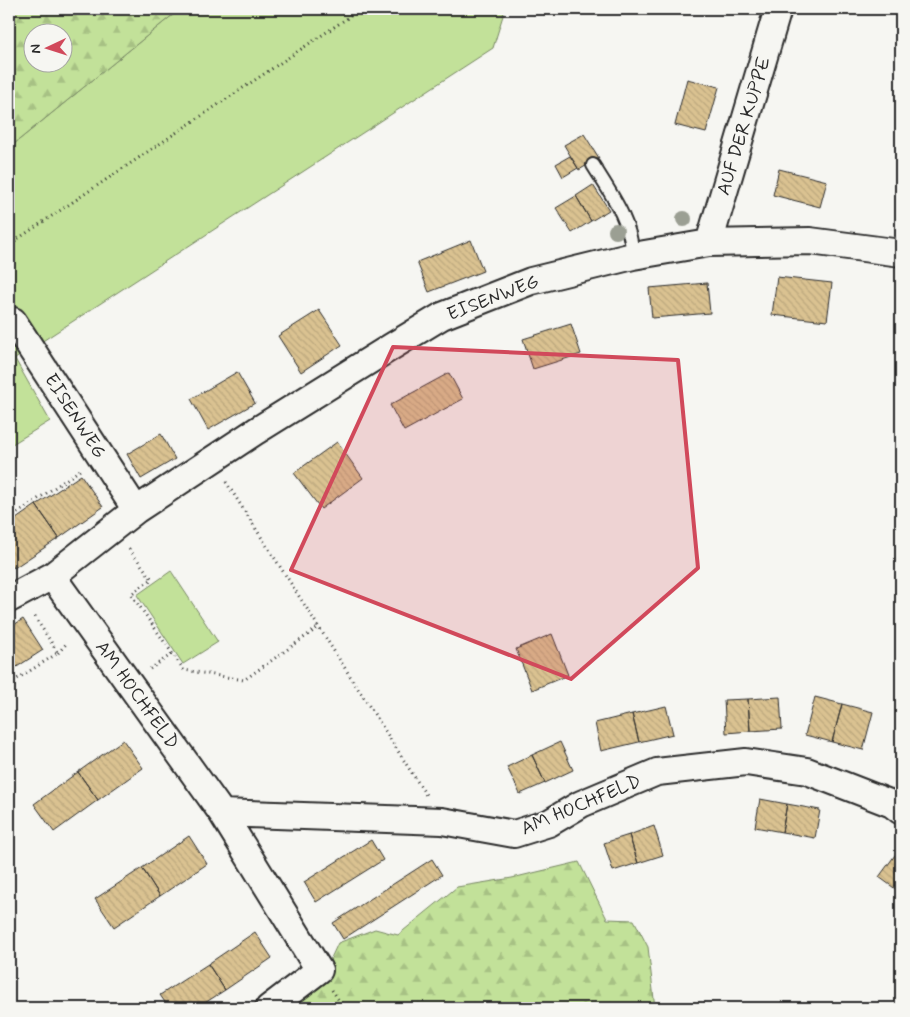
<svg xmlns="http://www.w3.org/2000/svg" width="910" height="1017" font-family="Mynerve,sans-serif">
	<defs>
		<pattern id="forest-firs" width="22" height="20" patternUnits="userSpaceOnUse" patternTransform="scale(1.25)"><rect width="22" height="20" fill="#c2e199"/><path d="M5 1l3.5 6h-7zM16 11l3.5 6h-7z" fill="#a7c184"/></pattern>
		<pattern id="building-back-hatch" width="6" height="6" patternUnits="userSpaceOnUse" patternTransform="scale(1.25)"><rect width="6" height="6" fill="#dac291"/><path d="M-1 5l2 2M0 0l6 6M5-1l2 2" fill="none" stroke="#bba77d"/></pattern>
	</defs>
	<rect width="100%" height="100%" fill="#f6f6f2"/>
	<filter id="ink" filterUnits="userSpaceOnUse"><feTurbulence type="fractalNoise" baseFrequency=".02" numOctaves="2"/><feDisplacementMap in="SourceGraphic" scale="10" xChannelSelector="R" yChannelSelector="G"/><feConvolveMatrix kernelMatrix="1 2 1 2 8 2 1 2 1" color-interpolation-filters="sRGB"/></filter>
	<g filter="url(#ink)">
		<!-- green -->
		<path fill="#c2e199" stroke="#768662" d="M 180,9 L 505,9 L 493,48 L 15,359 L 50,421 L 9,446 L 9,148 Z
			M 171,571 L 218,642 L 183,664 L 137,595 Z"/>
		<!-- forest -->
		<path fill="url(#forest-firs)" stroke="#768662" fill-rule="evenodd" d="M 9,9 L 180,9 L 9,148 ZM 32,32 L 62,32 L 62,62 L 32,62 Z
			M 579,862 L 607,919 L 634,920 L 648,947 L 655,1008 L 291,1008 L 319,984 L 338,943 L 375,929 L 398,935 L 457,887 L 512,878 Z"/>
		<!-- building -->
		<path fill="url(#building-back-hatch)" stroke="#2b2b2b" d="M 687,79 L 719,87 L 706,133 L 675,125 Z
			M 584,134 L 599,158 L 579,170 L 564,145 Z
			M 570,156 L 578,168 L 563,177 L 556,164 Z
			M 779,169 L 827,181 L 820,207 L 773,195 Z
			M 593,185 L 609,210 L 591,221 L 576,196 Z
			M 576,196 L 591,221 L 572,233 L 556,208 Z
			M 471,240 L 483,271 L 429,292 L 417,262 Z
			M 777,277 L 832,283 L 827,321 L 772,315 Z
			M 707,283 L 710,313 L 652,318 L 649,288 Z
			M 319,310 L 342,345 L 301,372 L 278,336 Z
			M 571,324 L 581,354 L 533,369 L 523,339 Z
			M 237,372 L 255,403 L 208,430 L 191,399 Z
			M 449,373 L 463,399 L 404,431 L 390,405 Z
			M 161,434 L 175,459 L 141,479 L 127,454 Z
			M 337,442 L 363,478 L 321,509 L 294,473 Z
			M 81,475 L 103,507 L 59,538 L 36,505 Z
			M 36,505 L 59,538 L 14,568 L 9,561 L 9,524 Z
			M 23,619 L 43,650 L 9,672 L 9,628 Z
			M 552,634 L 568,675 L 532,690 L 516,649 Z
			M 780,697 L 782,729 L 750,731 L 748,699 Z
			M 815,697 L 842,704 L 832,742 L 805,735 Z
			M 748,699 L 750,731 L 726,733 L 724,700 Z
			M 842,704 L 873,712 L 863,750 L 832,742 Z
			M 666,706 L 673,734 L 639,742 L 632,714 Z
			M 632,714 L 639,742 L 601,751 L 595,723 Z
			M 123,740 L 143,768 L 98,800 L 78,772 Z
			M 560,742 L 573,770 L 545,783 L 532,755 Z
			M 532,755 L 545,783 L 520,794 L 507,767 Z
			M 78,772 L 98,800 L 54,832 L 34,804 Z
			M 760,799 L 787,804 L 782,832 L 755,827 Z
			M 787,804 L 820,810 L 815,838 L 782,832 Z
			M 654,826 L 663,855 L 638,863 L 629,835 Z
			M 629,835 L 638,863 L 613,871 L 604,843 Z
			M 189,836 L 207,864 L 160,896 L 142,868 Z
			M 371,840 L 383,860 L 316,902 L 304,882 Z
			M 898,851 L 901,854 L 901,893 L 879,877 Z
			M 432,859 L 442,875 L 343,939 L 333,923 Z
			M 142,868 L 160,896 L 114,927 L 95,899 Z
			M 255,932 L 272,958 L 225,990 L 208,964 Z
			M 208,964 L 225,990 L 197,1008 L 169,1008 L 160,995 Z"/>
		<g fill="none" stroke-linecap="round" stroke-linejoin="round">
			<defs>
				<path id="lane" d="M 593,165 C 611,194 631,221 633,256"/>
				<path id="street" d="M 709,243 L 778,9
					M 13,321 L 136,510
					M 52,576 L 222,813 L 319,970 L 269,1008
					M 9,599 L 52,576 L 136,510 L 256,431 L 391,347 L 442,316 L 531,281 L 633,256 L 709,243 L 810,241 L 901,253
					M 222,813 L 442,821 L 514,834 L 549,823 L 581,804 L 657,772 L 746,762 L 807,771 L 892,804 L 901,811"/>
			</defs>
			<!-- lane casing -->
			<use href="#lane" stroke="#2b2b2b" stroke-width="16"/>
			<!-- street casing -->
			<use href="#street" stroke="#2b2b2b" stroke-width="30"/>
			<!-- path -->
			<path stroke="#2b2b2b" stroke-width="3" stroke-dasharray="1 4" stroke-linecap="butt" d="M 9,256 L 16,240 L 361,9
				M 226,482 L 426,795
				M 9,519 L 80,470
				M 129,549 L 152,579 L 131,594 L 184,670 L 244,680 L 319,627
				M 58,653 L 68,642
				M 150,669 L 172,654
				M 9,684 L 58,653 L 33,614
				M 332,990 L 344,1008"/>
			<!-- lane -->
			<use href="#lane" stroke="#f6f6f2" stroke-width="12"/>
			<!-- street -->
			<use href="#street" stroke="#f6f6f2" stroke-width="26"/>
		</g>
		<!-- trees -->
		<g fill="#9b9f93">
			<circle cx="684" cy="219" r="8"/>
			<circle cx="616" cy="231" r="8"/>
		</g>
	</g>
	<!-- marked area -->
	<path fill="#d1495b" fill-opacity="0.2" stroke="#d1495b" stroke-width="4" stroke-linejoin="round" d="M 393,347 L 678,360 L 698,568 L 571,679 L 291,570 Z"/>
	<g text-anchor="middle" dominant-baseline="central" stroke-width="4" stroke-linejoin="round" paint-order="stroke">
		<!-- street labels -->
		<g font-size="19" fill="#2b2b2b" stroke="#f6f6f2">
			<text transform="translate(744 126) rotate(-73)">AUF DER KUPPE</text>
			<text transform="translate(493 298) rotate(-21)">EISENWEG</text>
			<text transform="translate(75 416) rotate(57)">EISENWEG</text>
			<text transform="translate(137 695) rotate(54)">AM HOCHFELD</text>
			<text transform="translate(581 805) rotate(-23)">AM HOCHFELD</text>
		</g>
	</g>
	<!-- margin -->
	<rect width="910" height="1017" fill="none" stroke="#f6f6f2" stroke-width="30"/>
	<rect x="15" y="15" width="880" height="987" fill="none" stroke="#2b2b2b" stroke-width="2" filter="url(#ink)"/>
	<!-- north arrow -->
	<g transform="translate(48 48) rotate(266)"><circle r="24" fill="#f6f6f2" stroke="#a5a5a2"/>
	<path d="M0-4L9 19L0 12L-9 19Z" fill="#d1495b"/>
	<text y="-8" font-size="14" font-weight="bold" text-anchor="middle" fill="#2b2b2b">N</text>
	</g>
</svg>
